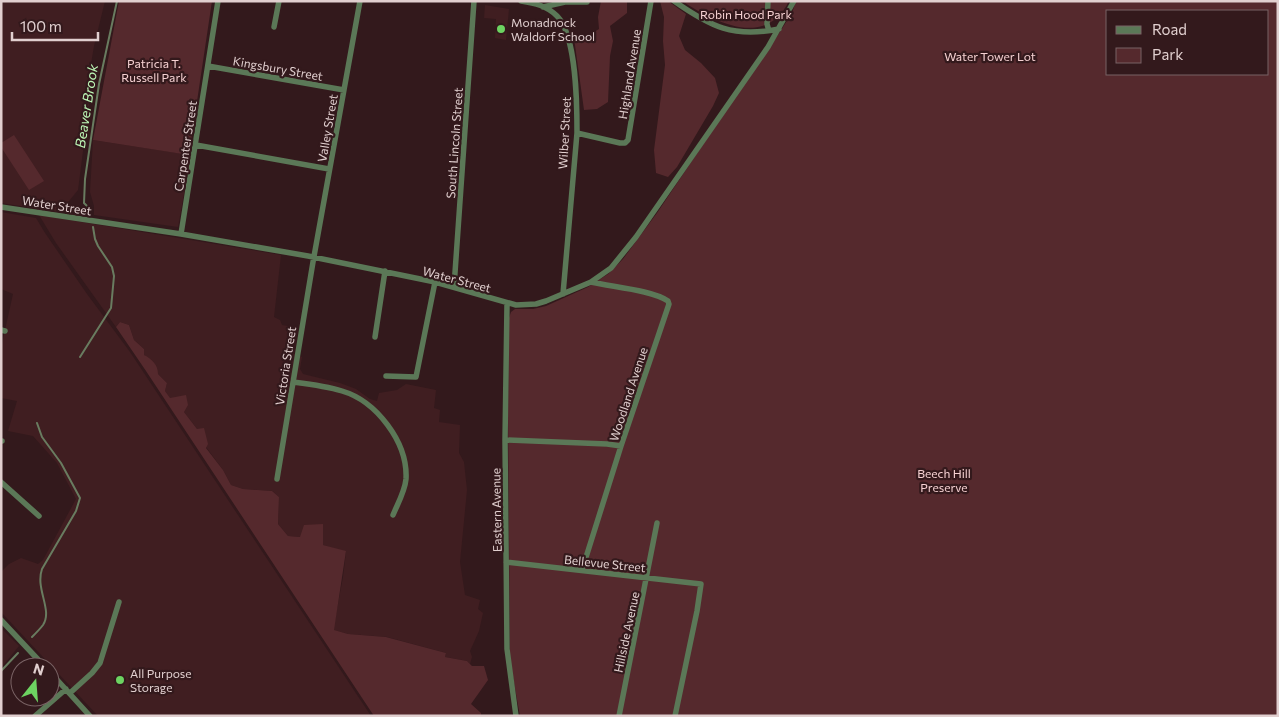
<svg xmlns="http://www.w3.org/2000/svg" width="1279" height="717" font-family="Commissioner,sans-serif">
	<rect width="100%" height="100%" fill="#33191c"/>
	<!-- built -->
	<path fill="#401e21" d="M 1,1 L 105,1 L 94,46 L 91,64 L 93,73 L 78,190 L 60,212 L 1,203 Z
		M 485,5 L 509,9 L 506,40 L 495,38 L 496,19 L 484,18 Z
		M 93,140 L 191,155 L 178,227 L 94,215 L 94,206 L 90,192 Z
		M 1,212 L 36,218 L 45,233 L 87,294 L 130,352 L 371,716 L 98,716 L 1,612 L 1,572 L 9,564 L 21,558 L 38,564 L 43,560 L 76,499 L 57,463 L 33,436 L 8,431 L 17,401 L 1,398 L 1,348 L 13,294 L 1,289 Z
		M 39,215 L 281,255 L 274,317 L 280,320 L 282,325 L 298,328 L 294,354 L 302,357 L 300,369 L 303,374 L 340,383 L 356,389 L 370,399 L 377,401 L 379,393 L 397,390 L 406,384 L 436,390 L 434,408 L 440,410 L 439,422 L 460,425 L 459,453 L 464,462 L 467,490 L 460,562 L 465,595 L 480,600 L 478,609 L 483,613 L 479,631 L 470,651 L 472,657 L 470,664 L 467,661 L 445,657 L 446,653 L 387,637 L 348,634 L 333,630 L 343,577 L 346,552 L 323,545 L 323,524 L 300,537 L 288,536 L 278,524 L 279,497 L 272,491 L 243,489 L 231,485 L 223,470 L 206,447 L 197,429 L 184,412 L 186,396 L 170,399 L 165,391 L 167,383 L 158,374 L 144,355 L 144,349 L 134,340 L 129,325 L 120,322 L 116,327 L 56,243 Z
		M 1,628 L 19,646 L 1,668 Z"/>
	<!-- green -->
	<path fill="#55292d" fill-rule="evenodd" d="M 119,1 L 212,1 L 189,155 L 93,140 Z
		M 601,1 L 627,1 L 627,13 L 610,26 L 613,41 L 610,56 L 608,102 L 597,109 L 584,110 L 574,38 L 591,34 L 599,29 L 598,17 Z
		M 660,1 L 668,1 L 686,14 L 679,36 L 685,50 L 701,63 L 715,78 L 719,93 L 713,106 L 677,167 L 668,177 L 656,173 L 654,150 L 665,65 L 663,41 L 664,17 Z
		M 682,1 L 789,1 C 766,49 714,22 682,1 Z
		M 796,1 L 1278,1 L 1278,716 L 520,716 L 510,660 L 508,414 L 509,318 L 511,312 L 515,309 L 533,309 L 546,306 L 588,287 L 608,274 L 623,259 L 657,213 L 712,131 L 772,44 L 792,13 ZM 1108,11 L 1268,11 L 1268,74 L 1108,74 Z
		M 14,135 L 44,181 L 29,190 L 1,147 L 1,143 Z
		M 120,322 L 129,325 L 134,340 L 144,349 L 144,355 C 152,359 158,365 158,374 L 167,383 L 165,391 L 170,398 L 186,395 L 188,405 L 184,412 L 197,429 L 204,428 L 208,444 L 206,448 L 223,470 L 231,485 L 243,489 L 272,491 L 279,497 L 278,524 L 288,536 L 300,537 L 304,525 L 323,524 L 323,545 L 346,551 L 334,630 L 348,634 L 386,637 L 446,653 L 445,657 L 467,661 L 472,666 L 484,666 L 488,680 L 471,704 L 481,713 L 481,716 L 374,716 L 146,371 L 116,327 Z"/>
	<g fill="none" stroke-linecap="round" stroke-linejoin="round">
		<!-- stream -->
		<path stroke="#697c60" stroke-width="2" d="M 90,213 L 89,208 L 84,203 L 85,179 L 99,84 L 117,1
			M 80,357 L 111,308 L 114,276 L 112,267 L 98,246 L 95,239 L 93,227
			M 32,637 C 36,633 40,629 43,625 C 53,610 35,589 42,569 L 76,511 L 80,498 L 61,463 L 42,437 L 37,423
			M 1,671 L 18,653"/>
		<!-- minor -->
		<path stroke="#5b7857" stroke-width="5.5" d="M 521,1 C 535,3 547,6 557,16 C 577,36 577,106 577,133 L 563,294
			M 674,1 C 711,27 733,38 779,29
			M 768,1 L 767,24 L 769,31
			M 543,7 L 565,2 L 587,2
			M 274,27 L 279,1
			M 208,66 L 344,90
			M 577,133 L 620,143 L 625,143 L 628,140 L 651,1
			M 196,145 L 329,169
			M 1,207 L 181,234 L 308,256 L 435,282 L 516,305 L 536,304 L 546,301 L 591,282 L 611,268 L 636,237 L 768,47 L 794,1
			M 181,234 L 218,1
			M 454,287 L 474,1
			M 507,304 L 505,440 L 507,649 L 516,716
			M 1,330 L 5,331
			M 375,337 L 385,271
			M 386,376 L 416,377 L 435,282
			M 293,382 C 309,384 326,386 342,391 C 376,401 408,442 406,479 C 405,491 398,503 393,515
			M 505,440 L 607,444 L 621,446
			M 1,441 L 2,441
			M 277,479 L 313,262 L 360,1
			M 1,482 L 39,516
			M 506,562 L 701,584 L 697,611 L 675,716
			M 582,570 L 621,446 L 669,304 L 668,301 C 652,290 612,287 591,282
			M 1,620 L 45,667
			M 50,672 L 90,716
			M 70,693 L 92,673 L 100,663 L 119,602
			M 35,716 L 66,689
			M 619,716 L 657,523"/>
	</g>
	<!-- markers -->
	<g fill="#6dd361" stroke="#33191c" stroke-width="2">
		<circle cx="501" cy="29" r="5"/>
		<circle cx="120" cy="680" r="5"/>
	</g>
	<g text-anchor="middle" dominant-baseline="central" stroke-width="4.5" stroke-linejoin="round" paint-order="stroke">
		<!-- park labels -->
		<g font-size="12" fill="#f6d1d2" stroke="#33191c">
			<text x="746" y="14">Robin Hood Park</text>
			<text x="990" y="56">Water Tower Lot</text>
			<text x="154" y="63">Patricia T.<tspan x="154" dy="14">Russell Park</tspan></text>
			<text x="944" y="473">Beech Hill<tspan x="944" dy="14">Preserve</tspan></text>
		</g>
		<!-- poi labels -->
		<g font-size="12" fill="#e1cfcf" stroke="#33191c" text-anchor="start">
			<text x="511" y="22">Monadnock<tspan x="511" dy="14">Waldorf School</tspan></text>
			<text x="130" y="673">All Purpose<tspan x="130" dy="14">Storage</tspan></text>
		</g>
		<!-- street labels -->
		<g font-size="12" fill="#e1cfcf" stroke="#33191c">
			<text transform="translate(278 68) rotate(10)">Kingsbury Street</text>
			<text transform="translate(629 74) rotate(-81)">Highland Avenue</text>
			<text transform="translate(327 128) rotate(-80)">Valley Street</text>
			<text transform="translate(564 133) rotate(-87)">Wilber Street</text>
			<text transform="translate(454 143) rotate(-86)">South Lincoln Street</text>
			<text transform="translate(185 146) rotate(-81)">Carpenter Street</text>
			<text transform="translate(57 205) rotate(9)">Water Street</text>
			<text transform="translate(457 279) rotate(15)">Water Street</text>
			<text transform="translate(285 366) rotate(-81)">Victoria Street</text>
			<text transform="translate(628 394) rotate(-72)">Woodland Avenue</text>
			<text transform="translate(496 510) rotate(-91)">Eastern Avenue</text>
			<text transform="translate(605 563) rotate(6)">Bellevue Street</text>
			<text transform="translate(626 632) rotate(-78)">Hillside Avenue</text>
		</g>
		<!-- water labels -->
		<g font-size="14" font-style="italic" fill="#bcf6b5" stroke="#33191c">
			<text transform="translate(86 106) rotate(-81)">Beaver Brook</text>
		</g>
	</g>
	<!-- border -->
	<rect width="1279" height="717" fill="none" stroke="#e1cfcf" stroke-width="5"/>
	<!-- legend -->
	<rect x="1106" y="10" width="162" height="65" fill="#33191c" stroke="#796264"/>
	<rect x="1116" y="26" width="25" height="8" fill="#5b7857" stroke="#796264"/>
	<text x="1152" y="35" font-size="15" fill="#e1cfcf">Road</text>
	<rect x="1116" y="48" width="25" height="15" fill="#55292d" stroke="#796264"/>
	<text x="1152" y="60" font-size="15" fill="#e1cfcf">Park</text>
	<!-- north arrow -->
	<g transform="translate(35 682) rotate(17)"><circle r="24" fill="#33191c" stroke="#796264"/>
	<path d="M0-4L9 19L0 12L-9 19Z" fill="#6dd361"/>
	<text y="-8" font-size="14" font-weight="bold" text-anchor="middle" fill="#e1cfcf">N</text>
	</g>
	<!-- scale -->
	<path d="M12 32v8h86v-8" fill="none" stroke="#e1cfcf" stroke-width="2.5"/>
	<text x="20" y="32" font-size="15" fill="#e1cfcf" stroke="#33191c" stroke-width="4" paint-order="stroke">100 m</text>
</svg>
